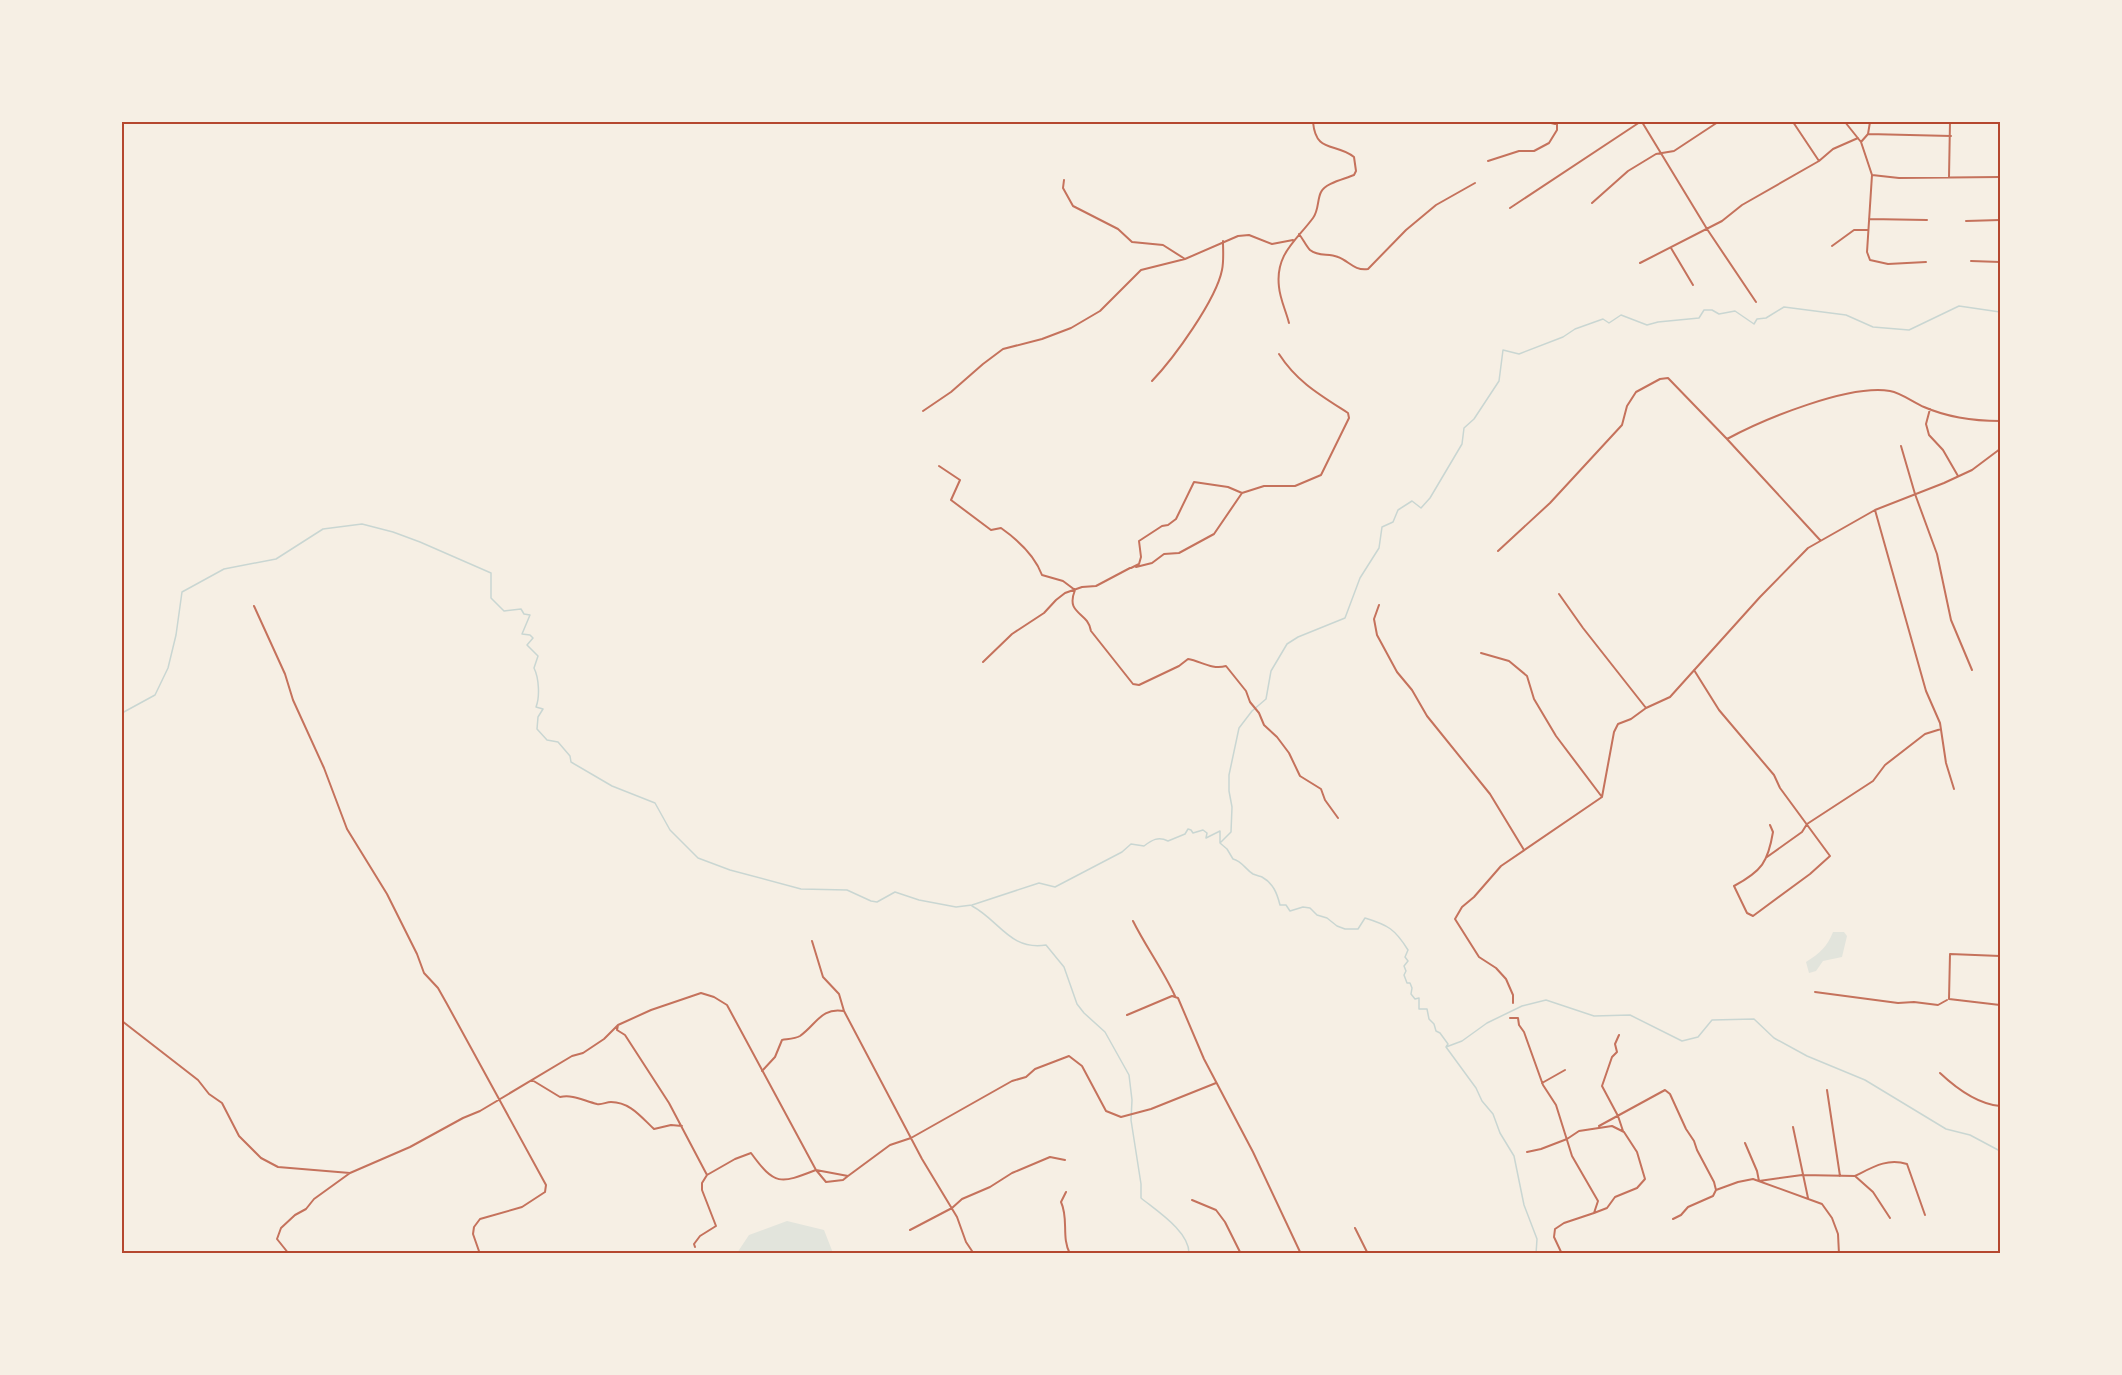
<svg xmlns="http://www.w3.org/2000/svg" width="2122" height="1375" font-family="Poppins,sans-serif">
	<rect width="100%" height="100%" fill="#f6efe4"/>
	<!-- green -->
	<path fill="#e2e4dc" d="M 1833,932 L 1844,932 L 1847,936 L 1842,957 L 1823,961 L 1816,971 L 1809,973 L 1806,962 C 1820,953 1827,947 1833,932 Z
		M 787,1221 L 824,1230 L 833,1253 L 737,1253 L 749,1235 Z"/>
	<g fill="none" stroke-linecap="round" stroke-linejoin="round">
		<!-- stream -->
		<path stroke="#c9d6d2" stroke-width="1.5" d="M 122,713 L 155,695 L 168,668 L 176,635 L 182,592 L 224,569 L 276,559 L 323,529 L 362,524 L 393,532 L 420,542 L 491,573 L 491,598 L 504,611 L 521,609 L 524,614 L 530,615 L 522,634 L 530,635 L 533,638 L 527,645 L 538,656 L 534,668 C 539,678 540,697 536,707 L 543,709 L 538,717 L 537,729 L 547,740 L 558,742 L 570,756 L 571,762 L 612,786 L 655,803 L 670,830 L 698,858 L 730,870 L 801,889 L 847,890 L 871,901 L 877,902 L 895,892 L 919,900 L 956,907 L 972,905 L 1039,883 L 1055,887 L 1122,852 L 1131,844 L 1144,846 C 1152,840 1158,836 1168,841 L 1185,834 L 1188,829 L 1191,830 L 1193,833 L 1203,830 L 1207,833 L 1206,838 L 1220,831 L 1220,843 L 1227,849 L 1233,859 C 1242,861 1245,869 1253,874 C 1255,875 1259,876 1262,877 C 1273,883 1277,893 1280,905 L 1286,905 L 1290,911 L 1303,907 L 1310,908 L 1317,915 L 1327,918 L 1337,926 L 1345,929 L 1358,929 L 1365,918 C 1388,925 1395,929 1408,950 L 1405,957 L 1408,961 L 1404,966 L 1406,971 L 1404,975 L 1407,983 L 1410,983 L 1412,988 L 1411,994 L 1415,999 L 1419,998 L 1419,1009 L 1427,1009 L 1429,1019 L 1434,1024 L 1436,1031 L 1440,1033 L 1448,1044 L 1446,1047 L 1476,1088 L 1482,1101 L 1493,1114 L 1500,1133 L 1514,1156 L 1524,1205 L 1537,1239 L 1536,1254
			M 1221,842 L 1231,832 L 1232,807 L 1229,791 L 1229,775 L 1239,728 L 1252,711 L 1266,699 L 1271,671 L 1287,644 L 1298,637 L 1345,618 L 1360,578 L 1379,548 L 1382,527 L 1393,522 L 1398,510 L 1412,501 L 1421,508 L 1430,498 L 1462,444 L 1464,428 L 1474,419 L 1499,381 L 1503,350 L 1519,354 L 1563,337 L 1575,329 L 1603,319 L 1609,323 L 1621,315 L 1647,325 L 1658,322 L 1699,318 L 1704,310 L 1712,310 L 1719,314 L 1735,311 L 1754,324 L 1757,319 L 1766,318 L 1784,307 L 1846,315 L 1873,327 L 1909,330 L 1959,306 L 2000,312
			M 972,906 C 999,920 1010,951 1046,945 L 1064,967 L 1077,1004 L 1084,1013 L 1105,1032 L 1129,1075 L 1132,1100 L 1131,1120 L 1141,1184 L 1141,1198 C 1157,1211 1190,1232 1189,1254
			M 1446,1047 L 1462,1041 L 1487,1023 L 1522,1006 L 1546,1000 L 1594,1016 L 1630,1015 L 1682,1041 L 1698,1037 L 1712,1020 L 1754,1019 L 1774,1038 L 1807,1056 L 1865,1080 L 1946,1129 L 1970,1135 L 2000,1151"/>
		<!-- minor -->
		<path stroke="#c5725c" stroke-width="2" d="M 1547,122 L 1555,124 L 1560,122
			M 1642,122 L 1707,229 L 1756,302
			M 1793,122 L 1819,161
			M 1845,122 L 1861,142 L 1872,175 L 1899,178 L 2000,177
			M 1868,134 L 1951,136
			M 1861,142 L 1868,134 L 1870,122
			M 1488,161 L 1519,151 L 1534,151 L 1549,143 L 1557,130 L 1557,124
			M 1872,175 L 1867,252 L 1870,260 L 1888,264 L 1926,262
			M 1949,177 L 1950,122
			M 1064,180 L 1063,188 L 1073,206 L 1118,229 L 1132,242 L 1163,245 L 1185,259
			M 1592,203 L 1628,171 L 1656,154 L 1674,151 L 1718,122
			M 1510,208 L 1640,122
			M 1869,219 L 1927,220
			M 1966,221 L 2000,220
			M 1299,234 C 1303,239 1306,246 1310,250 C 1319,257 1328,253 1338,257 C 1349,261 1354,271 1368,269 L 1406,230 L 1436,205 L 1475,183
			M 1832,246 L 1854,230 L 1868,230
			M 1671,248 L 1693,285
			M 1971,261 L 2000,262
			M 1640,263 L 1722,221 L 1742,205 L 1819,161 L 1833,149 L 1858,138
			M 1289,323 C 1286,311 1280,299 1279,287 C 1275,254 1296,241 1313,218 C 1319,210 1317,200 1321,192 C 1325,183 1345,179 1354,175 L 1356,171 L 1354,157 C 1335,142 1316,154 1313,122
			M 1152,381 C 1174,358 1216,300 1222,270 C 1224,261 1223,250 1223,241
			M 1930,409 L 1926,424 L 1929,435 L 1943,450 L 1958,476
			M 923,411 L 951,392 L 983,364 L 1003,349 L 1042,339 L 1071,328 L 1100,311 L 1141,270 L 1185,259 L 1238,236 L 1249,235 L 1272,244 L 1293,240
			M 1727,439 C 1764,419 1849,384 1890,391 C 1901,393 1913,402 1924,407 C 1947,417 1975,421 2000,421
			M 1901,446 L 1915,494 L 1937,554 L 1951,620 L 1972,670
			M 939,466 L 960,480 L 951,500 L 991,530 L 1001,528 C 1018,540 1035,556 1042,575 L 1063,581 L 1075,590 C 1065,615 1088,611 1091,631 L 1133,684 L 1139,685 L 1179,666 L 1188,659 C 1201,661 1211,670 1226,666 L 1246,691 L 1250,702 L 1259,713 L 1264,725 L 1277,737 L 1289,753 L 1300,776 L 1321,789 L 1325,800 L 1338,818
			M 1875,510 L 1926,691 L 1940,723 L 1946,763 L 1954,789
			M 1498,551 L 1550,503 L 1622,425 L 1627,406 L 1636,392 L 1660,379 L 1668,378 L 1727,439 L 1820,540
			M 1136,567 L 1152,563 L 1164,554 L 1179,553 L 1214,534 L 1242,493
			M 1131,568 L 1139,564 L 1141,557 L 1139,541 L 1162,526 L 1168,525 L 1176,519 L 1194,482 L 1228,487 L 1242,493 L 1264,486 L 1295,486 L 1321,475 L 1349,418 L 1348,413 C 1320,395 1297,382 1279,354
			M 1559,594 L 1583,628 L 1646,708
			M 1379,605 L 1374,619 L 1377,635 L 1397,672 L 1412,690 L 1427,716 L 1490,794 L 1524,850
			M 254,606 L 285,674 L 293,700 L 324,768 L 347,829 L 387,894 L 417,954 L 424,973 L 438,988 L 447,1004 L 546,1185 L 545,1192 L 522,1207 L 480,1219 L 474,1227 L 473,1234 L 480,1254
			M 1481,653 L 1509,661 L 1527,676 L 1534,699 L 1556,736 L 1602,797
			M 983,662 L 1012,634 L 1044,613 L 1056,600 L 1065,593 L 1082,587 L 1096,586 L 1130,568
			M 1694,670 L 1719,710 L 1774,775 L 1780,788 L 1830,856 L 1810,874 L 1753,916 L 1747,913 L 1734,886 C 1762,871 1768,862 1773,832 L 1770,825
			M 1767,857 L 1802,832 L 1807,824 L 1873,781 L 1885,765 L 1925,734 L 1941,729
			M 1133,921 C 1146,947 1163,970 1175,996
			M 812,941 L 823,977 L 839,994 L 844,1011 L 922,1159 L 957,1217 L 966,1242 L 974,1254
			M 2000,956 L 1950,954 L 1949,999 L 2000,1005
			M 1815,992 L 1898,1003 L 1914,1002 L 1938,1005 L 1947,1000
			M 1513,1003 L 1513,995 L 1506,979 L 1496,968 L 1479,957 L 1455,919 L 1462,907 L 1474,897 L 1501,866 L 1602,797 L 1614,732 L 1618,724 L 1631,719 L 1646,708 L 1670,697 L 1760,597 L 1808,548 L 1875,510 L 1944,483 L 1972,470 L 2000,449
			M 1127,1015 L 1172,996 L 1178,998 L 1204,1059 L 1253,1152 L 1301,1254
			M 1510,1018 L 1518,1018 L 1519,1025 L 1524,1032 L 1543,1085 L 1556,1105 L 1572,1156 L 1598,1201 L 1594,1213 L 1564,1223 L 1555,1229 L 1554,1237 L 1562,1254
			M 122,1021 L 198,1080 L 209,1094 L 222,1103 L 239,1136 L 261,1158 L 278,1167 L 350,1173
			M 618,1025 L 617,1030 L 625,1035 L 669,1103 L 707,1175 L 702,1183 L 702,1190 L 716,1226 L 700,1236 L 694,1244 L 695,1247
			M 1619,1035 L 1615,1044 L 1617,1052 L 1612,1057 L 1602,1086 L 1618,1116 L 1623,1131
			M 762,1071 L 775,1057 L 782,1040 C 788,1039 795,1039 800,1036 C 817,1024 821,1007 844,1011
			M 1940,1073 C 1957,1089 1977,1104 2000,1106
			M 532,1080 L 560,1097 C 573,1094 584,1101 597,1104 C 602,1105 606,1102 611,1102 C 630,1102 641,1117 654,1129 L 671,1125 L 682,1126
			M 1542,1083 L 1565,1070
			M 1827,1090 L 1840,1176
			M 1599,1126 L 1665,1090 L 1670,1094 L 1686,1129 L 1694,1141 L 1697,1150 L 1714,1182 L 1716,1190
			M 1793,1127 L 1808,1198
			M 1745,1143 L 1757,1171 L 1759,1181 L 1802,1175 L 1855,1176 L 1873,1192 L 1890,1218
			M 1527,1152 L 1541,1149 L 1567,1139 L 1579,1131 L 1612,1126 L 1624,1132 L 1637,1152 L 1645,1179 L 1637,1188 L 1615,1197 L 1607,1208 L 1594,1213
			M 707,1175 L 735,1159 L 751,1153 C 775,1186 780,1184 816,1170 L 826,1182 L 843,1180 L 848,1176
			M 1855,1176 C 1873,1167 1887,1158 1907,1164 L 1925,1215
			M 1066,1192 L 1061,1202 C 1069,1219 1061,1237 1070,1254
			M 1192,1200 L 1216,1210 L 1225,1222 L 1241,1254
			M 1673,1219 L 1681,1215 L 1688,1207 L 1713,1196 L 1716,1190 L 1738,1182 L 1753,1179 L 1822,1204 L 1832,1218 L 1838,1234 L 1839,1254
			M 1355,1228 L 1368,1254
			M 910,1230 L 952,1208 L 962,1199 L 990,1187 L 1012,1173 L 1050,1157 L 1065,1160
			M 289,1254 L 277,1239 L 281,1228 L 295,1215 L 306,1209 L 314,1199 L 350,1173 L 410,1147 L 463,1118 L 480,1111 L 572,1056 L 583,1053 L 604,1039 L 618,1025 L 651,1010 L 701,993 L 714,997 L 727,1005 L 816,1170 L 848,1176 L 890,1145 L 911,1138 L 1012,1081 L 1026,1077 L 1035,1069 L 1069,1056 L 1082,1066 L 1106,1111 L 1121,1117 L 1151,1109 L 1216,1083"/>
	</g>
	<!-- border -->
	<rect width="2122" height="1375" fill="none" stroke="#f6efe4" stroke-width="246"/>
	<rect x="123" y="123" width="1876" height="1129" fill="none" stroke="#b5482f" stroke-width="2"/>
</svg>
